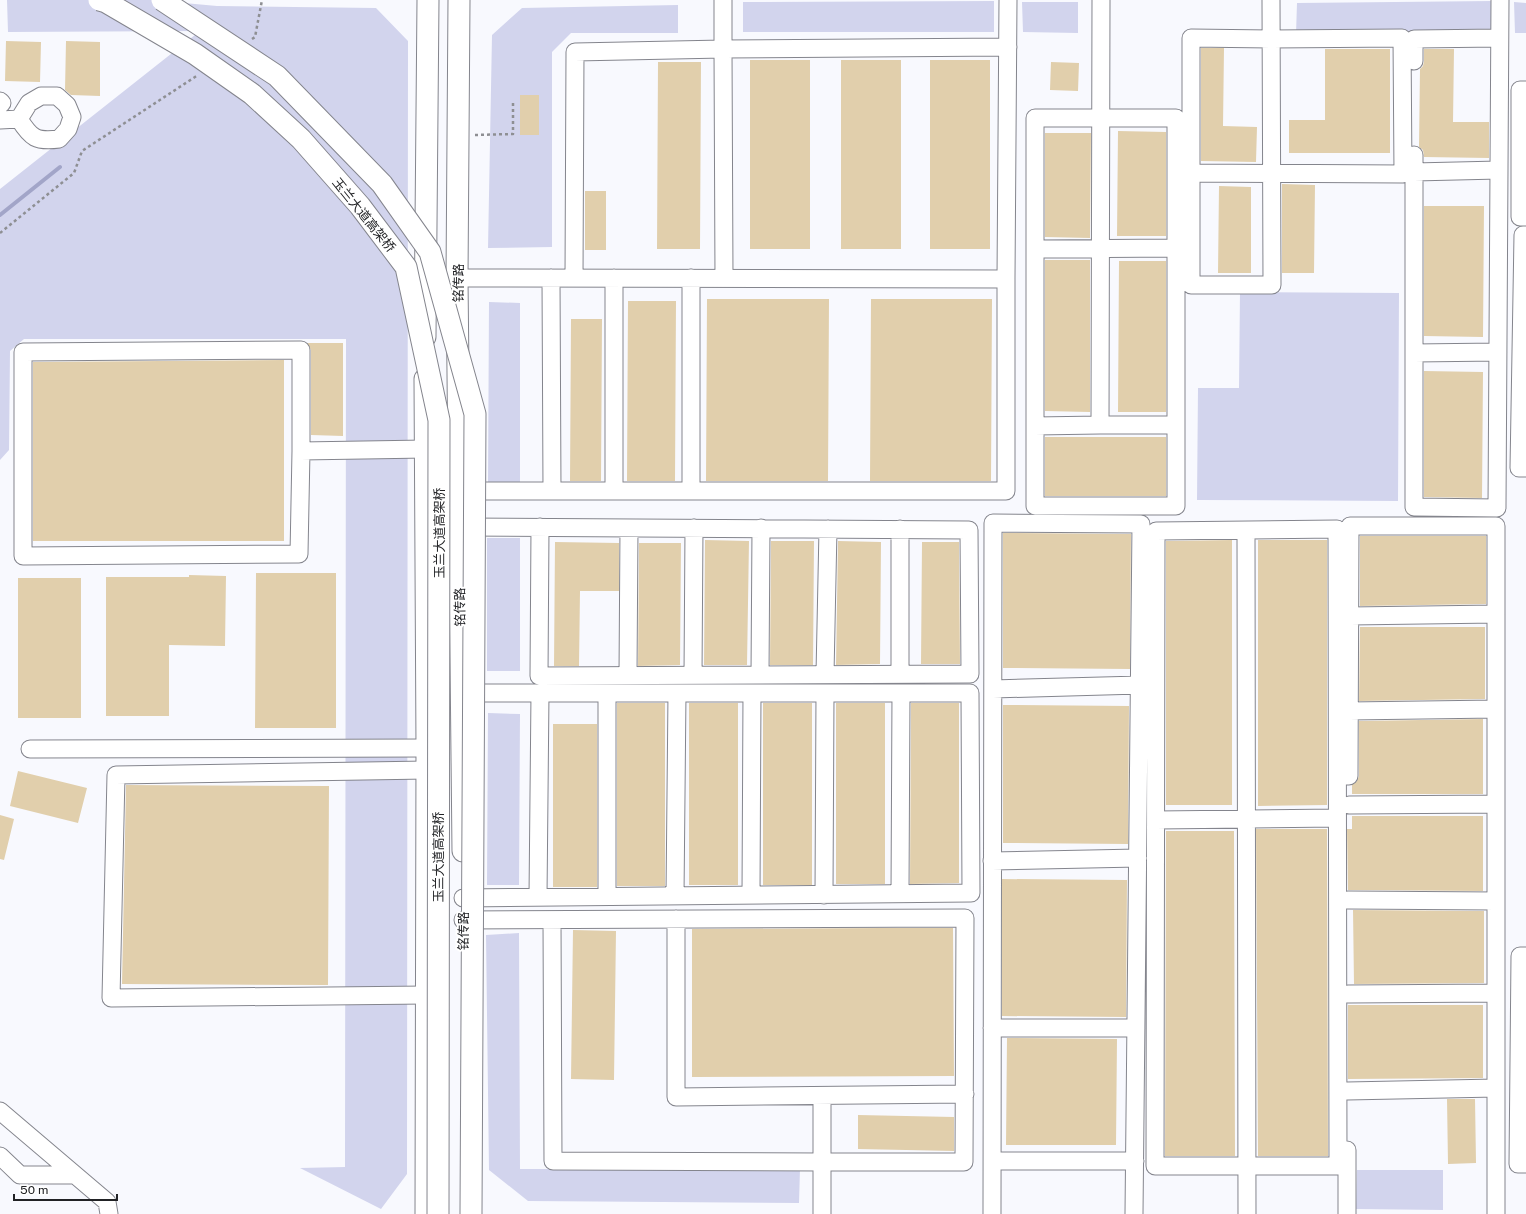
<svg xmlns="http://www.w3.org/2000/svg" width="1526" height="1214" font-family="'Public Sans','Noto Sans SC',sans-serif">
	<rect width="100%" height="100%" fill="#f8f9fe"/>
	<!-- green -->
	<path fill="#d2d4ed" d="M 7,0 L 151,0 L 217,6 L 376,8 L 408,41 L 407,1174 L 381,1209 L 300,1168 L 345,1167 L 346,339 L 24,339 L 10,351 L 9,450 L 0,460 L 0,189 L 200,31 L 8,32 Z
		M 994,1 L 994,32 L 743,32 L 743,2 Z
		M 1493,1 L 1493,34 L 1296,34 L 1297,3 Z
		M 1022,2 L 1078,2 L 1078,33 L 1023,32 Z
		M 1514,2 L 1526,3 L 1526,33 L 1515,33 Z
		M 678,5 L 678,33 L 571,33 L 552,52 L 552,247 L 488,248 L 492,35 L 522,8 Z
		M 1240,292 L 1399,293 L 1398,501 L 1197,500 L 1198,388 L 1239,388 Z
		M 489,302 L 520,303 L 520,483 L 488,483 Z
		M 487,538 L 520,538 L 520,671 L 487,671 Z
		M 488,713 L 520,714 L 519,885 L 487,885 Z
		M 519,933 L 520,1169 L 800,1169 L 799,1203 L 528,1201 L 489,1170 L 486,935 Z
		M 1357,1170 L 1443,1170 L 1443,1210 L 1356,1209 Z"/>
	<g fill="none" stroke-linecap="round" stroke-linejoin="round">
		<!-- stream -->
		<path stroke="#a2a5c8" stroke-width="4" d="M 0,215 L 60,167"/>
	</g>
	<!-- building -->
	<path fill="#e1cfac" d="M 6,41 L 41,42 L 40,82 L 5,81 Z
		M 66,41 L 100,42 L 100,96 L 71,95 L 65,90 Z
		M 1201,48 L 1224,48 L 1223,126 L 1257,127 L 1256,162 L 1201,161 Z
		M 1325,49 L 1390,49 L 1390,153 L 1289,153 L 1289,120 L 1325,120 Z
		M 1424,49 L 1454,49 L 1453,122 L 1489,122 L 1489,158 L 1424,157 L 1423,150 L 1419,147 L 1420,69 L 1423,66 L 1424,61 Z
		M 750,60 L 810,60 L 810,249 L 750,249 Z
		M 841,60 L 901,60 L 901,249 L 841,249 Z
		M 930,60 L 990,60 L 990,249 L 930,249 Z
		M 658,62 L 701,62 L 700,249 L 657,249 Z
		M 1051,62 L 1079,63 L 1078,91 L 1050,90 Z
		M 520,95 L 539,95 L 539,135 L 520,135 Z
		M 1118,131 L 1166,132 L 1166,236 L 1117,236 Z
		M 1045,133 L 1091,133 L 1090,238 L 1045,237 Z
		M 1282,184 L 1315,185 L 1314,273 L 1282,273 Z
		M 1219,186 L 1251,187 L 1251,273 L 1218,273 Z
		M 585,191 L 606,191 L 606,250 L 585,250 Z
		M 1424,206 L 1484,206 L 1483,337 L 1424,336 Z
		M 1045,260 L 1090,260 L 1090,412 L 1045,411 Z
		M 1119,261 L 1166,261 L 1166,412 L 1118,412 Z
		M 707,299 L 829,299 L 828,481 L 706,481 Z
		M 871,299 L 992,299 L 991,481 L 870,481 Z
		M 628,301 L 676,301 L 675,481 L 627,481 Z
		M 571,319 L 602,319 L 601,481 L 570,481 Z
		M 307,343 L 343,343 L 343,436 L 311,435 L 311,350 Z
		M 284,360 L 284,541 L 33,541 L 33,362 Z
		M 1424,371 L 1483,372 L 1482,498 L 1424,497 Z
		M 1045,437 L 1166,437 L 1166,496 L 1045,496 Z
		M 1003,533 L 1131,534 L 1130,669 L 1003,668 Z
		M 1360,536 L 1486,536 L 1486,604 L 1360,606 Z
		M 705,540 L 749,541 L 747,665 L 704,665 Z
		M 1232,540 L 1232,805 L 1166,805 L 1166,541 Z
		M 1258,540 L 1327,540 L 1327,805 L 1258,806 Z
		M 771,541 L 814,541 L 813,665 L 770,665 Z
		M 838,541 L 881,542 L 880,664 L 836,665 Z
		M 555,542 L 619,543 L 619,591 L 580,591 L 579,666 L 554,666 Z
		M 922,542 L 959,542 L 960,664 L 921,664 Z
		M 639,543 L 681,543 L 680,665 L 638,666 Z
		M 256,573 L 336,573 L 336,728 L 255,728 Z
		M 189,575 L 226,576 L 225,646 L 169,645 L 169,716 L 106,716 L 106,577 L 189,577 Z
		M 18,578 L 81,578 L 81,718 L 18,718 Z
		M 1360,627 L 1485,627 L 1485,699 L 1359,701 Z
		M 617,703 L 665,703 L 665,886 L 617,886 Z
		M 689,703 L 738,703 L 738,885 L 689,885 Z
		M 763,703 L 812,703 L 812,885 L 763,885 Z
		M 836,703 L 885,703 L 885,884 L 836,884 Z
		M 911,703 L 959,703 L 959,883 L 910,884 Z
		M 1003,705 L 1129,706 L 1128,844 L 1003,843 Z
		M 1483,719 L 1483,794 L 1352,794 L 1352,785 L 1357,781 L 1359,776 L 1359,721 Z
		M 553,724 L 597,724 L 597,887 L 553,887 Z
		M 18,771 L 87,788 L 78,823 L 10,806 Z
		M 126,785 L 329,786 L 328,985 L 122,984 Z
		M 0,815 L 14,819 L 4,860 L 0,859 Z
		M 1352,816 L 1483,816 L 1483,891 L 1348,890 L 1347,829 L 1352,829 Z
		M 1256,829 L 1327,829 L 1328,1156 L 1258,1156 Z
		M 1166,831 L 1234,831 L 1235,1156 L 1165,1156 Z
		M 1002,879 L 1127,880 L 1126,1017 L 1002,1016 Z
		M 1353,910 L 1484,911 L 1484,983 L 1354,984 Z
		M 882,928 L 953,928 L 954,1076 L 692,1077 L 692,929 Z
		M 573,930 L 616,931 L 614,1080 L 571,1079 Z
		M 1348,1005 L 1483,1005 L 1483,1078 L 1348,1079 Z
		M 1007,1038 L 1117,1039 L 1116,1145 L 1006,1145 Z
		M 1447,1099 L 1475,1099 L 1476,1163 L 1448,1164 Z
		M 858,1115 L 954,1117 L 954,1151 L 858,1149 Z"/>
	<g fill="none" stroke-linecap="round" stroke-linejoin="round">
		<defs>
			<path id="minor" d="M 723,0 L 723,49 L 1008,47
				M 1101,0 L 1100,425 L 1176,425 L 1176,506 L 1035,506 L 1035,118 L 1176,118 L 1176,425
				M 1414,61 L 1414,39 L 1499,38
				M 1526,90 L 1520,90 L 1520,217 L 1526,217
				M 41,96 L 57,96 L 67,105 L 72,117 L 68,129 L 59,139 C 36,142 31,138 19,119 L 29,103 Z
				M 0,101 L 2,103 L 0,105
				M 0,120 L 19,119
				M 1414,155 L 1414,507 L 1497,508 L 1500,0
				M 1414,172 L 1499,170
				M 1191,173 L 1403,174 L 1402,38 L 1271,39 L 1191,38 L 1191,285 L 1272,285 C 1272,190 1271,95 1271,0
				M 1526,235 L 1523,235 L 1519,468 L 1526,468
				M 1035,249 L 1176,248
				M 457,278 L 1006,279 L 1006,491 L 614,491 L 614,278
				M 551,278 L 552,491 L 614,491
				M 574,278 L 575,52 L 723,49 L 724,278
				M 1006,279 L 1008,0
				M 1414,353 L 1498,352
				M 1035,426 L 1100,425
				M 301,451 L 299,554 L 23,556 L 23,352 L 301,350 L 301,451 L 426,449
				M 462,491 L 552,491
				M 691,491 L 691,278
				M 462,527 L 969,530 L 970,674 L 539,676 L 540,527
				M 900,529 L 900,674
				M 1337,529 L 1338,1166 L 1155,1166 L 1156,531 Z
				M 1246,531 L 1247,1214
				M 1350,616 L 1496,614
				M 825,674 L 828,529
				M 628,675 L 629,528
				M 693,675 L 694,528
				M 760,675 L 761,528
				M 993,689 L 1140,685
				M 461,693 L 970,693 L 971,893 L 463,898
				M 607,693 L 607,897
				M 1349,711 L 1496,709
				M 30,749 L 427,748
				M 1349,776 L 1350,526 L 1496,526 L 1496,1214
				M 1349,805 L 1496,804
				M 1156,820 L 1337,818
				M 992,861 L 1138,858
				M 900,894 L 901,693
				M 751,895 L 752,693
				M 824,895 L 825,693
				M 675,896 L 677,693
				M 538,897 L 540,693
				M 1348,900 L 1496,901
				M 676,919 L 676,1097 L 965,1094
				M 463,920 L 965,918 L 964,1162 L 822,1162 L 822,1214
				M 552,920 L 553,1161 L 822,1162 L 822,1096
				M 1526,956 L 1520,956 L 1518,1164 L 1526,1164
				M 1348,994 L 1496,993
				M 427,995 L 111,998 L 116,775 L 427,770
				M 992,1028 L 1136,1028
				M 1347,1091 L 1496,1088
				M 0,1111 L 107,1202 L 109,1214
				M 0,1156 L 20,1175 L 75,1175
				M 992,1161 L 1135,1161
				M 992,1214 L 993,523 L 1141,524 L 1134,1214
				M 1347,1214 L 1347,1150"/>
			<path id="major" d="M 459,0 L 457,278 L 463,851
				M 425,337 L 428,0
				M 425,379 L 427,748 L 426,1214"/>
		</defs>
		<!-- minor casing -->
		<use href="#minor" stroke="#84858d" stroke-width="19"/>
		<!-- major casing -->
		<use href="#major" stroke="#84858d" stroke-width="23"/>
		<!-- path -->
		<path stroke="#8e8f93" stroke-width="2.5" stroke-dasharray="3 3" stroke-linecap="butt" d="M 252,39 L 255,37 L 262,0
			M 475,135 L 513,134 L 513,103
			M 0,233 L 74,173 L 82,151 L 198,75"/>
		<!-- minor -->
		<use href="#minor" stroke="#fff" stroke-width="17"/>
		<!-- major -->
		<use href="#major" stroke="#fff" stroke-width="21"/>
		<defs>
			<path id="major-bridge" d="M 99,0 L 106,2 L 195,54 L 252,94 L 301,139 L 360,206 L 406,267 L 439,420 L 438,1214
				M 162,0 L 277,76 L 382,184 L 430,252 L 475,414 L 471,1214"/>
		</defs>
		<!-- major-bridge casing -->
		<use href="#major-bridge" stroke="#84858d" stroke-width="23" stroke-linecap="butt"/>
		<!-- major-bridge -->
		<use href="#major-bridge" stroke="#fff" stroke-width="21"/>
	</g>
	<g text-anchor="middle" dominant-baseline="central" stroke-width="4" stroke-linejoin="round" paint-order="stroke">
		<!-- street labels -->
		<g font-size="13" fill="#212225" stroke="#fff">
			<text transform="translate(364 215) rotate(51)">玉兰大道高架桥</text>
			<text transform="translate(458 283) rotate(-90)">铭传路</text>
			<text transform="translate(439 533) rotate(-90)">玉兰大道高架桥</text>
			<text transform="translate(460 607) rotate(-91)">铭传路</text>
			<text transform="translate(438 857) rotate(-90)">玉兰大道高架桥</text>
			<text transform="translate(463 931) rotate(-90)">铭传路</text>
		</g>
	</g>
	<!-- scale -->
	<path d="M14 1194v6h103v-6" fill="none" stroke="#212225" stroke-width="2"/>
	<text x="20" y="1194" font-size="12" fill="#212225" stroke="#ffffff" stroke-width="3" paint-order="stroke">50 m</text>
</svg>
